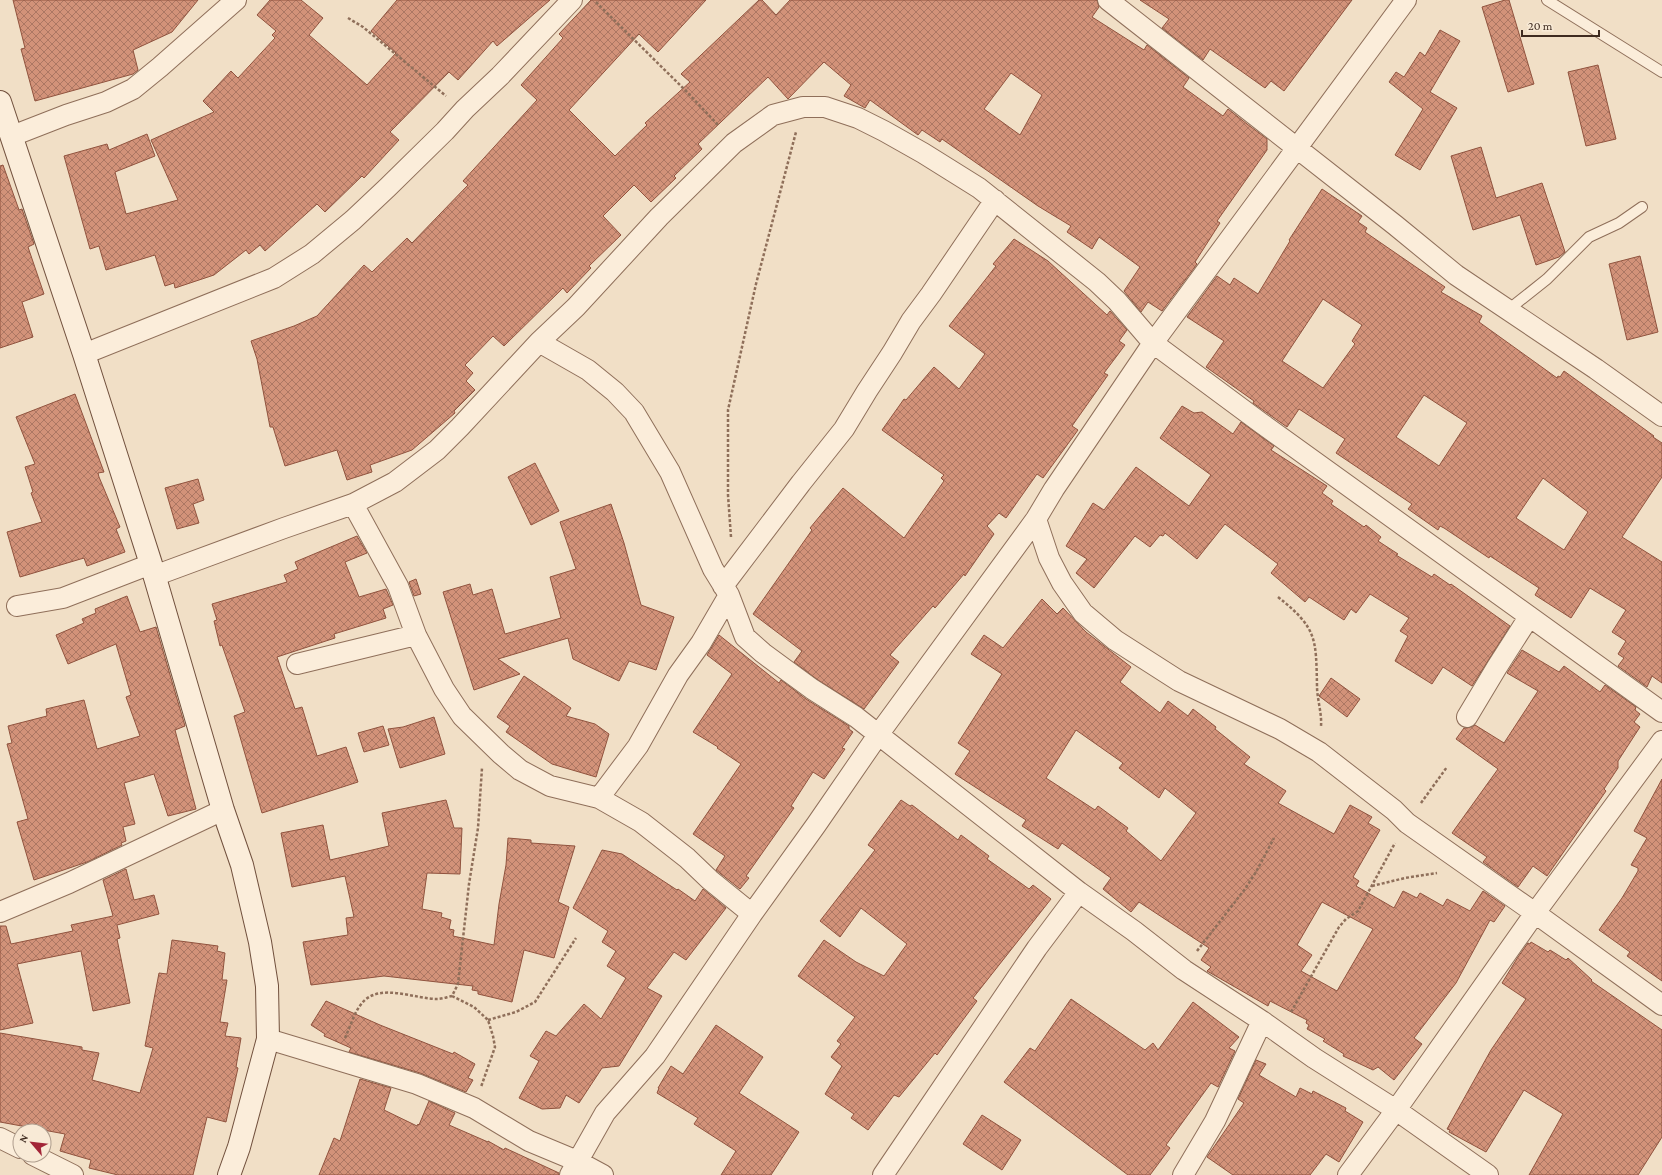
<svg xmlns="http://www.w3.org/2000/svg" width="1662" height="1175" font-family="'Crimson Pro',serif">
	<defs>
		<pattern id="building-cross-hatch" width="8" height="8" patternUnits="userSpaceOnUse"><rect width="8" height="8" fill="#d29279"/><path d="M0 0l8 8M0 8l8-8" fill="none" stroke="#ac7763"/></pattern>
	</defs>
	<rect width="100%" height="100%" fill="#f1dfc6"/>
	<!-- building -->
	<path fill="url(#building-cross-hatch)" stroke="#90533e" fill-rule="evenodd" d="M 13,0 L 198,0 L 172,32 L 133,50 L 138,70 L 133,74 L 35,101 L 21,49 L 25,48 Z
		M 270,0 L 301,0 L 323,18 L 309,35 L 367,85 L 396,53 L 371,31 L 397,0 L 550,0 L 497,46 L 493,41 L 458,80 L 449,72 L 390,132 L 399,140 L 364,178 L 362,176 L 325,212 L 317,204 L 265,251 L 260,245 L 249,254 L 246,250 L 214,275 L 175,288 L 174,283 L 165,286 L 155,255 L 106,270 L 99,246 L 90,249 L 64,156 L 107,144 L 109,150 L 147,134 L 155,156 L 115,172 L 126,214 L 178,200 L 151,140 L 214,112 L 203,101 L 231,71 L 238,78 L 275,38 L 272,35 L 276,31 L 257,15 Z
		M 591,0 L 706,0 L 658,52 L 639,34 L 569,110 L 615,156 L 647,125 L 645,123 L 690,82 L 681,74 L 759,0 L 762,0 L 776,15 L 790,0 L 1097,0 L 1099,7 L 1092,17 L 1144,50 L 1147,45 L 1189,78 L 1183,87 L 1223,116 L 1228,109 L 1247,124 L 1267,139 L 1267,150 L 1217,221 L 1220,223 L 1195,262 L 1197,264 L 1162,311 L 1148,302 L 1141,312 L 1124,291 L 1140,267 L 1099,237 L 1092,249 L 1067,232 L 1071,226 L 1038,206 L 942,139 L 940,142 L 922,130 L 918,135 L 870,100 L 865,108 L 844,96 L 851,85 L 824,62 L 788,99 L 768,77 L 698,144 L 702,149 L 674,176 L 676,178 L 651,202 L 634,185 L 603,216 L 621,235 L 589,266 L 591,268 L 567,293 L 563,288 L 504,346 L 493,336 L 465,365 L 473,373 L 466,381 L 475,390 L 454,411 L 455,413 L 412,450 L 370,465 L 372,472 L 347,480 L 337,450 L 285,466 L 273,427 L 270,427 L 257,359 L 251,341 L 294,326 L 317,316 L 364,265 L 372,272 L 407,238 L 412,243 L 468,185 L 463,181 L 537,100 L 521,85 L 563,38 L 559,34 ZM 1011,73 L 1042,95 L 1020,135 L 984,109 Z
		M 1140,0 L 1352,0 L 1284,91 L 1271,81 L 1265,88 L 1210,49 L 1203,60 L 1162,28 L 1169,19 Z
		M 1505,0 L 1509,0 L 1534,84 L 1508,92 L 1482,7 Z
		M 1440,30 L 1460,41 L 1430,92 L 1457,108 L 1420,170 L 1395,155 L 1423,109 L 1389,82 L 1396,72 L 1404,77 L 1420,52 L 1425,56 Z
		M 1598,65 L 1616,139 L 1586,146 L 1568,72 Z
		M 1481,147 L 1496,198 L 1542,183 L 1565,252 L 1559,257 L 1536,265 L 1520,215 L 1473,230 L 1451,156 Z
		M 3,165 L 19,210 L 22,209 L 34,244 L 28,247 L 44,294 L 22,302 L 33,337 L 0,348 L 0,166 Z
		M 1322,189 L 1362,216 L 1358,222 L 1367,228 L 1365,232 L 1445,287 L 1441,292 L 1482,316 L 1479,322 L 1557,378 L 1558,376 L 1560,377 L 1564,371 L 1654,436 L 1653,437 L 1662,443 L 1662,477 L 1622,537 L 1662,562 L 1662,683 L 1652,676 L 1647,687 L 1618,666 L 1624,658 L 1618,654 L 1626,641 L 1612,632 L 1626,610 L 1590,588 L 1571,618 L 1535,595 L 1539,588 L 1490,556 L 1489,558 L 1444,528 L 1440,526 L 1438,530 L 1408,509 L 1412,504 L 1336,453 L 1345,439 L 1299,409 L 1287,427 L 1253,403 L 1254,401 L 1206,367 L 1224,341 L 1187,317 L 1217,276 L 1230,285 L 1234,278 L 1258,294 L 1290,241 L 1289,240 ZM 1323,299 L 1362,325 L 1352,341 L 1355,344 L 1323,388 L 1282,361 ZM 1424,395 L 1467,423 L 1439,466 L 1396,437 ZM 1543,478 L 1588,512 L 1564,550 L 1516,518 Z
		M 1014,239 L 1048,261 L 1107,315 L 1110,311 L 1127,330 L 1119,341 L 1125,345 L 1104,373 L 1108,375 L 1072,426 L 1078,430 L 1043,478 L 1037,474 L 1006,518 L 999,513 L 987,526 L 994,534 L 965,576 L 964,574 L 935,608 L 933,606 L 890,655 L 899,662 L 864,709 L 818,680 L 794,662 L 802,651 L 753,614 L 812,530 L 810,528 L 843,488 L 904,538 L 944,481 L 941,478 L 944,475 L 882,430 L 904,399 L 906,400 L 934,367 L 959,389 L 985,354 L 949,326 L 996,266 L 993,264 Z
		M 1640,256 L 1658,332 L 1627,340 L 1609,264 Z
		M 75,394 L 104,472 L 98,473 L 99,477 L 120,527 L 116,529 L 125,552 L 87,566 L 84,558 L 20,577 L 7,532 L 42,522 L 31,493 L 33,492 L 25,467 L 35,464 L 16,417 Z
		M 1182,406 L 1194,413 L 1202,412 L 1233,434 L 1241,422 L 1274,446 L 1271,450 L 1327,486 L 1322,493 L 1333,501 L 1331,504 L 1364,527 L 1366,525 L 1381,537 L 1378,541 L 1398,554 L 1396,555 L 1432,577 L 1434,574 L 1450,585 L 1451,584 L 1510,626 L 1472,686 L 1443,667 L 1432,684 L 1395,661 L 1408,636 L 1400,631 L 1409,618 L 1370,594 L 1356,613 L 1351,609 L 1344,620 L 1309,597 L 1305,602 L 1271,573 L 1278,564 L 1225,524 L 1197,559 L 1165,533 L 1163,536 L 1160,535 L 1150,547 L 1135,536 L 1094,588 L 1076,573 L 1087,559 L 1066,546 L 1093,503 L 1104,510 L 1136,467 L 1189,506 L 1211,475 L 1160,438 Z
		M 535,463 L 559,511 L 531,525 L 508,477 Z
		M 198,479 L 204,500 L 193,504 L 199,523 L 177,529 L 165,488 Z
		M 611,504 L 624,543 L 641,605 L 674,617 L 656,670 L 629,661 L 619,681 L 573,659 L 568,638 L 498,659 L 520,674 L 474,690 L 443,592 L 470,584 L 473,595 L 492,589 L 505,634 L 561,618 L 550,577 L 576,569 L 560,522 Z
		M 357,536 L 367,553 L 345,562 L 359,597 L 386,589 L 393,605 L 383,609 L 386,618 L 334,634 L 335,638 L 277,657 L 295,709 L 302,707 L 317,756 L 346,747 L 358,782 L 262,813 L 234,716 L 245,712 L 222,645 L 220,646 L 214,621 L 217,620 L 212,604 L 287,582 L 284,575 L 298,569 L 295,562 Z
		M 416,579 L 421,594 L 414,596 L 409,582 Z
		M 127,596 L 140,632 L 156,627 L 185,726 L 175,730 L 196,809 L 168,816 L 154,774 L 124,783 L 135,824 L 123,827 L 126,841 L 121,843 L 122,845 L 87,862 L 34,880 L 17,822 L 28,819 L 7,744 L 12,743 L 8,726 L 47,716 L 46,709 L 84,700 L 97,749 L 140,736 L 126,697 L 131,695 L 116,644 L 68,664 L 56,635 L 84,623 L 82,619 L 96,613 L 95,609 Z
		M 1042,599 L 1057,614 L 1063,608 L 1086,632 L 1131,667 L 1120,682 L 1160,713 L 1168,701 L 1188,716 L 1193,709 L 1216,727 L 1215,729 L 1250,757 L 1244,764 L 1286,791 L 1278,803 L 1334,834 L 1350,805 L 1372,817 L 1368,823 L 1380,830 L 1353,877 L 1359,881 L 1356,886 L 1394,908 L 1403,891 L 1417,898 L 1420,893 L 1443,906 L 1447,899 L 1470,911 L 1483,891 L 1505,906 L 1494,922 L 1490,920 L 1456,983 L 1414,1038 L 1422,1044 L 1394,1080 L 1378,1067 L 1373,1070 L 1343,1056 L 1344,1054 L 1323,1041 L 1325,1039 L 1307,1029 L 1309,1025 L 1306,1023 L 1307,1020 L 1270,1001 L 1268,1006 L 1207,971 L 1211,967 L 1201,960 L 1209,948 L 1139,902 L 1131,912 L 1103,889 L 1111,878 L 1062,843 L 1058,849 L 1022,826 L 1026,820 L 955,774 L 970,751 L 958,743 L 1002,674 L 971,654 L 984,635 L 1003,648 ZM 1076,730 L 1123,763 L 1119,768 L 1159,798 L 1165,788 L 1196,813 L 1161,861 L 1126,831 L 1128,828 L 1098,806 L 1095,810 L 1046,778 ZM 1322,902 L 1373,929 L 1337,991 L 1301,971 L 1312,955 L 1297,945 Z
		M 719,635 L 779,683 L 781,680 L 806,699 L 849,726 L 849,729 L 853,732 L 842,748 L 845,749 L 824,779 L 813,772 L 791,806 L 794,808 L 746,876 L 749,878 L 740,889 L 716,870 L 725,856 L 693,834 L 741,764 L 717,748 L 718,747 L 693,732 L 732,674 L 707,655 Z
		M 1522,650 L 1559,672 L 1564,666 L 1600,692 L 1605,685 L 1636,707 L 1635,710 L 1640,714 L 1634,722 L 1640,727 L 1618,761 L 1618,768 L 1604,789 L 1606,791 L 1547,876 L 1533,866 L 1518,887 L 1483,862 L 1487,857 L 1452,833 L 1498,769 L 1456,739 L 1464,728 L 1467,728 L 1475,725 L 1504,743 L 1538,691 L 1507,673 Z
		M 524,676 L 571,708 L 566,716 L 595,724 L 609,734 L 596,777 L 552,764 L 506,732 L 510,726 L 497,717 Z
		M 1331,678 L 1360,699 L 1347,717 L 1319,696 Z
		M 434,717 L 445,754 L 400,768 L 388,729 L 403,727 Z
		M 383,726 L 389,745 L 364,752 L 358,733 Z
		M 1662,779 L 1662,981 L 1627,956 L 1630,952 L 1599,930 L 1622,898 L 1638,871 L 1638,868 L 1631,865 L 1647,838 L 1634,831 Z
		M 446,800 L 454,828 L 462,828 L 460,874 L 427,873 L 422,909 L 442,913 L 441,917 L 451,920 L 449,929 L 454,930 L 453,936 L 494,945 L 499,904 L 506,865 L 508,838 L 531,840 L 531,843 L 575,846 L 558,902 L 569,907 L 554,958 L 524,950 L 512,1002 L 478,994 L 478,991 L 472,990 L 473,986 L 384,976 L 311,985 L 303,942 L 348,935 L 346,918 L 354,917 L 345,876 L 292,887 L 281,833 L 323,825 L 330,860 L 389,846 L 382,813 Z
		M 901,800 L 910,806 L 912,805 L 958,840 L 961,835 L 989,856 L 987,859 L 1029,889 L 1033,885 L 1051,899 L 973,998 L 977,1001 L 937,1055 L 935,1053 L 899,1097 L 894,1095 L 868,1130 L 851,1118 L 854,1114 L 825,1094 L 842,1066 L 831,1057 L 841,1044 L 837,1041 L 855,1017 L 798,976 L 824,940 L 856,962 L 884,976 L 907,944 L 861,908 L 840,937 L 820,921 L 875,850 L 868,845 Z
		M 602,850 L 622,854 L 677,890 L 678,889 L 695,901 L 703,889 L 726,908 L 686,960 L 674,952 L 647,988 L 662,996 L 619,1066 L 602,1068 L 579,1103 L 566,1095 L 560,1108 L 542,1109 L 519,1098 L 539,1061 L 530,1056 L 546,1031 L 556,1036 L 584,1004 L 601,1019 L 626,978 L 607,966 L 616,951 L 602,942 L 608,931 L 573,908 Z
		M 126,869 L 134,900 L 154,895 L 159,914 L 117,925 L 120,938 L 117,939 L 130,1003 L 93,1011 L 81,951 L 17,964 L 33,1023 L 0,1030 L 0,926 L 6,926 L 11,944 L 73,931 L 71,925 L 113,916 L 103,880 Z
		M 172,940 L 218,946 L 217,951 L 225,953 L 222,980 L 227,980 L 220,1022 L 228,1023 L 225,1036 L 241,1038 L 236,1067 L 238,1068 L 226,1122 L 207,1117 L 193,1175 L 118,1175 L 89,1168 L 91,1160 L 60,1151 L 65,1134 L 0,1122 L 0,1033 L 82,1047 L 82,1050 L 99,1053 L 92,1080 L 140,1093 L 153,1048 L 145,1046 L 159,973 L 167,974 Z
		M 1531,942 L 1548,952 L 1550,950 L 1566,960 L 1568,958 L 1592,980 L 1591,981 L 1662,1030 L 1662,1137 L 1638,1175 L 1529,1175 L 1563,1114 L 1524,1090 L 1486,1152 L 1449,1132 L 1450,1130 L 1447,1129 L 1491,1050 L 1526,999 L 1502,983 L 1518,957 L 1528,943 L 1530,944 Z
		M 1071,999 L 1145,1050 L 1153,1043 L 1158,1050 L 1193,1002 L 1239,1037 L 1229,1048 L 1235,1051 L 1218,1087 L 1211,1083 L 1166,1145 L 1170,1148 L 1150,1175 L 1128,1175 L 1004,1082 L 1030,1048 L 1035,1051 Z
		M 326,1001 L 380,1025 L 453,1054 L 454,1052 L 475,1064 L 468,1078 L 473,1080 L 466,1092 L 420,1073 L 349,1052 L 351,1048 L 324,1036 L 325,1034 L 311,1025 Z
		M 716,1025 L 763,1057 L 739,1093 L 799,1132 L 771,1175 L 721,1175 L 736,1151 L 694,1124 L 698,1118 L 657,1093 L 659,1088 L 658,1088 L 671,1066 L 683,1074 Z
		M 1256,1060 L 1266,1064 L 1259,1075 L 1296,1097 L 1300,1088 L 1312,1094 L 1313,1091 L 1346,1108 L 1345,1111 L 1363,1122 L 1339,1162 L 1326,1154 L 1310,1175 L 1233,1175 L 1207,1157 L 1244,1103 L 1238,1099 Z
		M 360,1079 L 391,1088 L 384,1110 L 417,1126 L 418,1124 L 419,1125 L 429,1101 L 455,1113 L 449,1125 L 488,1142 L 488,1141 L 504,1150 L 505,1148 L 559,1173 L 559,1175 L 319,1175 L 334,1138 L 340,1141 Z
		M 982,1115 L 1021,1140 L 1002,1170 L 963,1144 Z"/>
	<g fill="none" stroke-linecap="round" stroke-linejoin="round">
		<defs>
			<path id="lane" d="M 1547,0 L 1662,72
				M 1508,310 L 1547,279 L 1589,237 L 1619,223 L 1642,207"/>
			<path id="street" d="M 1108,0 L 1395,225 L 1456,275 L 1596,369 L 1662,416
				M 12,136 L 66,115 L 106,102 L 133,89 L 160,67 L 236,0
				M 539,342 L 588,370 L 615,392 L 634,412 L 670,472 L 713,569 L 729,595 L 745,637 L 763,653 L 812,689 L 856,717 L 1079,892 L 1134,931 L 1184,970 L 1262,1021 L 1314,1058 L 1396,1110 L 1488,1175
				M 84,354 L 274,278 L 312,254 L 353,220 L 388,187 L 445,131 L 465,109 L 500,76 L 572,0
				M 353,504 L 398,586 L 416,635 L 444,689 L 462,716 L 501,754 L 520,770 L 550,786 L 599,798 L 641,822 L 687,858 L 710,880 L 752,914
				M 1036,519 L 1049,558 L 1062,583 L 1083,613 L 1115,640 L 1179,681 L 1280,729 L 1319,752 L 1394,810 L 1407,823 L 1535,913 L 1662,1005
				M 154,576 L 284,528 L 353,504 L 395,482 L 437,450 L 460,427 L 539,342 L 576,307 L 659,217 L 734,143 L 773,115 L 803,107 L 825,107 L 858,118 L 884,131 L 923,153 L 979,188 L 1097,282 L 1117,301 L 1153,343 L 1261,423 L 1662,712
				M 723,586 L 801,483 L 844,429 L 867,391 L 892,353 L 911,321 L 931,294 L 995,200
				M 17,606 L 63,598 L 151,564
				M 297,664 L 416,635
				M 1467,717 L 1497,667 L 1529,617
				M 599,798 L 638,746 L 678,675 L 701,643 L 729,595
				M 0,912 L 69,883 L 223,810
				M 268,1039 L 417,1084 L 474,1108 L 529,1141 L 577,1161 L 603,1175
				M 0,1138 L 20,1148
				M 33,1155 L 73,1175
				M 570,1175 L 605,1113 L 655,1056 L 752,914 L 816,825 L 878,735 L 1036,519 L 1054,489 L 1153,343 L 1406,0
				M 883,1175 L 1037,948 L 1079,892
				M 1183,1175 L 1215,1121 L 1262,1021
				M 1348,1175 L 1396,1110 L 1535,913 L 1662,741"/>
			<path id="secondary" d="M 0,102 L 84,354 L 151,564 L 223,810 L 242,865 L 260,942 L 267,986 L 268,1039 L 239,1147 L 229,1175"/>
		</defs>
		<!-- lane casing -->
		<use href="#lane" stroke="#8f6f5a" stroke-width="12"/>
		<!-- street casing -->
		<use href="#street" stroke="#8f6f5a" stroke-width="22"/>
		<!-- secondary casing -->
		<use href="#secondary" stroke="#71503d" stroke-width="24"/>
		<!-- path -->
		<path stroke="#8f6f5a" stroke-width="2.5" stroke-dasharray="3 2" stroke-linecap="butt" d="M 596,2 L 687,92 L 719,126
			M 348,18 L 363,27 L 446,96
			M 731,537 L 728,495 L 728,410 L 756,284 L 796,132
			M 1278,597 C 1317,628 1316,638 1317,686 C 1317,699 1322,713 1321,726
			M 1421,803 L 1447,767
			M 1372,886 L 1405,878 L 1437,873
			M 1197,951 L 1245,889 L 1256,872 L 1274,838
			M 452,996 L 474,1007 L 488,1020 L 493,1036 L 495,1047 L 481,1087
			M 1291,1012 L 1339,927 L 1346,919 L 1358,911 L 1395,843
			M 488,1020 L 516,1012 L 535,1002 L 576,938
			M 345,1038 C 351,1025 355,1009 365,1000 C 383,984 416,999 437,999 C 442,999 447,997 452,996 L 458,984 L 469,884 L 478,828 L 482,768"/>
		<!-- lane -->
		<use href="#lane" stroke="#fbedda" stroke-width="10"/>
		<!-- street -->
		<use href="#street" stroke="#fbedda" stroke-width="20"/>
		<!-- secondary -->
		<use href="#secondary" stroke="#fbedda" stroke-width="22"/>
	</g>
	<!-- north arrow -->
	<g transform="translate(32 1143) rotate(298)"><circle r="19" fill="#f8ead6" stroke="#ae9d8d"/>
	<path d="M0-3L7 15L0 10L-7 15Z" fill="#a22537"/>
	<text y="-6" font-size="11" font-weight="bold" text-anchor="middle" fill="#3e2a1f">N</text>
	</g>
	<!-- scale -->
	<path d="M1522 30v6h77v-6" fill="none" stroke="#3e2a1f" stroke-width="2"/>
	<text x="1528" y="30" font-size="12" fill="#3e2a1f" stroke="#f8ead6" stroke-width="3" paint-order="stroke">20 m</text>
</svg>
